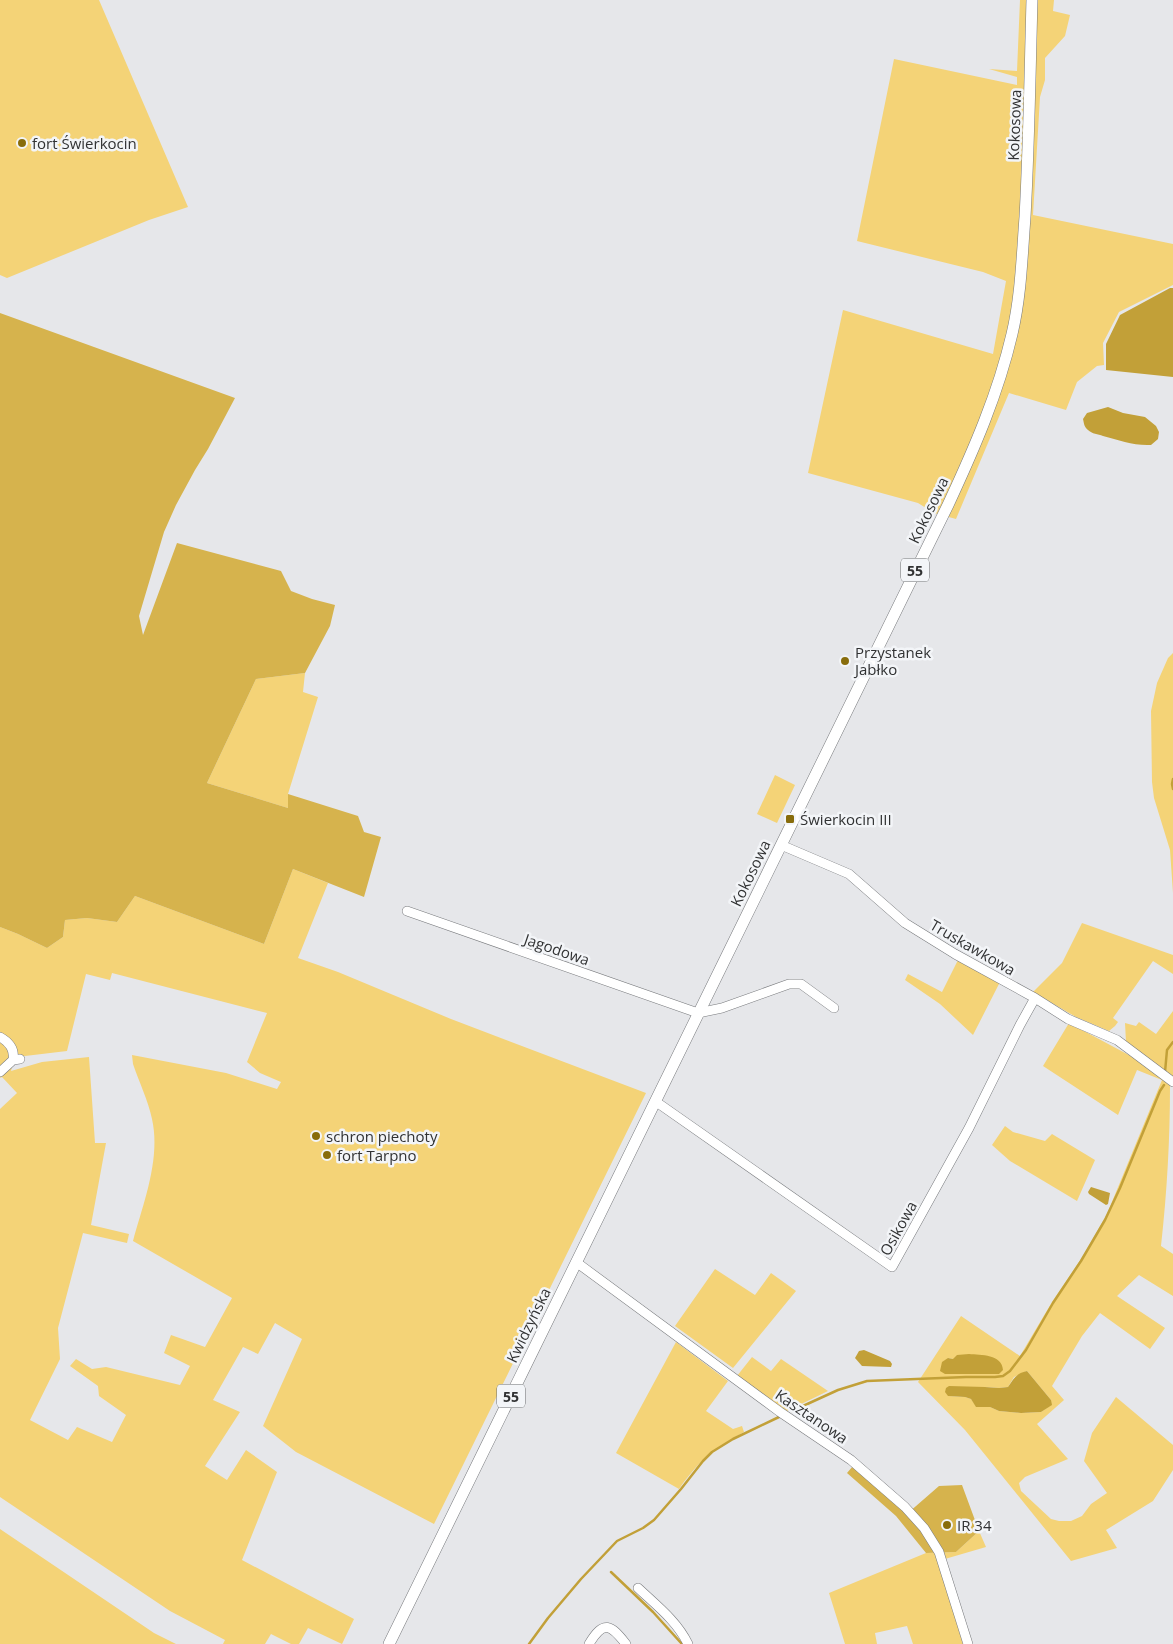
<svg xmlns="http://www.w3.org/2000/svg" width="1173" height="1644" font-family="'Open Sans',sans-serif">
	<rect width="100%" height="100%" fill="#e6e7ea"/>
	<!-- green -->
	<path fill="#f4d377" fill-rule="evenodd" d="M 0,0 L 99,0 L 188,207 L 149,220 L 7,278 L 0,275 Z
		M 1020,0 L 1054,0 L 1053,11 L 1070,15 L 1065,36 L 1045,58 L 1045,80 L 1040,97 L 1033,215 L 1173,244 L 1173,285 L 1119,312 L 1103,343 L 1104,365 L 1097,366 L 1077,382 L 1066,410 L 1009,393 L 956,519 L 934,513 L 918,503 L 808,473 L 843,310 L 993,354 L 1006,281 L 983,272 L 857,241 L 894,59 L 1017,85 L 1017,77 L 989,69 L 1017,71 Z
		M 1173,653 L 1173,893 L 1170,850 L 1154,798 L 1152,782 L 1151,711 L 1157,683 L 1168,658 Z
		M 305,673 L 303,692 L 318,697 L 288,794 L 288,808 L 207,783 L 256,679 Z
		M 775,775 L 795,785 L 777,823 L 757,814 Z
		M 293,869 L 328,883 L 298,958 L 338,972 L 451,1019 L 646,1093 L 434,1524 L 296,1452 L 263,1426 L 302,1339 L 275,1323 L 258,1354 L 243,1347 L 213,1400 L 240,1412 L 205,1466 L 227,1480 L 246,1450 L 277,1472 L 242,1560 L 354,1619 L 342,1644 L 308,1628 L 299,1644 L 291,1644 L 271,1634 L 265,1644 L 223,1644 L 225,1640 L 170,1611 L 0,1497 L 0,1109 L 17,1093 L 2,1077 L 0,1078 L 0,927 L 18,934 L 47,948 L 63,937 L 65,920 L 87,918 L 117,922 L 135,896 L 264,944 ZM 112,973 L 267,1013 L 247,1062 L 260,1073 L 281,1082 L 277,1089 L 226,1073 L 132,1055 L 133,1064 C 139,1082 148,1100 152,1119 C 161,1159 143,1204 133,1241 L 232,1298 L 205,1347 L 171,1335 L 164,1353 L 190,1366 L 180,1385 L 106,1367 L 92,1369 L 76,1359 L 70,1366 L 98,1386 L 99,1396 L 126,1415 L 112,1442 L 77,1427 L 68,1440 L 30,1420 L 60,1359 L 58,1328 L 83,1233 L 127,1243 L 129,1234 L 91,1225 L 106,1143 L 95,1143 L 89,1057 L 42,1062 L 11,1071 L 15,1055 L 25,1056 L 67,1051 L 86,974 L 110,980 Z
		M 1082,923 L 1173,955 L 1173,974 L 1153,961 L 1113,1018 L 1118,1022 L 1115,1026 L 1109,1031 L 1076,1017 L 1033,992 L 1062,963 Z
		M 958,960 L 1000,982 L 973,1035 L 940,1004 L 905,980 L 908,974 L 942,992 Z
		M 1173,1011 L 1173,1087 L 1170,1085 C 1170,1140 1167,1191 1161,1246 L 1173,1254 L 1173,1296 L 1139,1275 L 1117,1296 L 1165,1328 L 1150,1349 L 1100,1313 L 1082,1336 L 1052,1386 L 1064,1400 L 1037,1424 L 1068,1459 L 1025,1477 L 1019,1483 L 1021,1491 L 1051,1519 L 1059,1521 L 1071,1521 L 1082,1516 L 1091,1504 L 1107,1493 L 1084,1461 L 1092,1433 L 1116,1397 L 1173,1445 L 1173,1470 L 1153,1501 L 1106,1530 L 1117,1548 L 1071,1561 L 965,1430 L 918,1382 L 961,1316 L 1020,1356 L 1052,1302 L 1083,1256 L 1107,1214 L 1162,1080 L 1137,1070 L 1118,1115 L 1043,1066 L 1069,1023 L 1140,1061 L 1126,1042 L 1125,1023 L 1136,1026 L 1139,1022 L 1156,1034 ZM 948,1358 L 953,1359 L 999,1374 L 945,1374 ZM 1027,1371 L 1051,1400 L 1051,1405 L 1041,1412 L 1021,1413 L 999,1411 L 990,1407 L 977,1407 L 971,1399 L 965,1397 L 949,1396 L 985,1387 L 999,1388 L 1008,1387 L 1014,1377 Z
		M 1005,1126 L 1013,1132 L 1045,1141 L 1052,1134 L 1095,1160 L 1077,1201 L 1010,1161 L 992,1145 Z
		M 715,1269 L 755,1295 L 771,1273 L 796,1291 L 733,1368 L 675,1326 Z
		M 676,1342 L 728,1381 L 706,1411 L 733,1429 L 742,1426 L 744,1432 C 713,1450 700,1459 679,1489 L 616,1453 Z
		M 752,1357 L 771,1371 L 781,1359 L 828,1391 L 787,1411 L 737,1376 Z
		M 0,1529 L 154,1633 L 176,1644 L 0,1644 Z
		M 979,1531 L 986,1547 L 938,1561 L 963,1644 L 913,1644 L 907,1626 L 875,1633 L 877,1644 L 845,1644 L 829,1593 L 926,1553 L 956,1552 Z"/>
	<!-- forest -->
	<path fill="#d6b34d" d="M 0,313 L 235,398 L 208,449 L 195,470 L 176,505 L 164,532 L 139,616 L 143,635 L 177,543 L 281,571 L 291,591 L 312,599 L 335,605 L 330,626 L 305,673 L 256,679 L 207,783 L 288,808 L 288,794 L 358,816 L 364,832 L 381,837 L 364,897 L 293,869 L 264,944 L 135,896 L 117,922 L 87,918 L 65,920 L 63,937 L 47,948 L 18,934 L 0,927 Z
		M 853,1466 L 908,1513 L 939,1486 L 962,1485 L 979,1531 L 956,1552 L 926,1553 L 896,1516 L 847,1473 Z"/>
	<!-- water -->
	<path fill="#c2a038" d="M 1170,288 L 1173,288 L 1173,377 L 1106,370 L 1106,344 L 1120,315 Z
		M 1108,407 L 1123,413 L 1145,417 L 1156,426 L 1159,432 L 1158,439 L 1151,445 C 1134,446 1119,440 1103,436 C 1098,434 1092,434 1088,430 C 1084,427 1084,423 1083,419 L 1087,413 Z
		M 1091,1187 L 1110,1193 L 1108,1204 L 1106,1205 L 1089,1194 L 1088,1192 Z
		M 864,1350 L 890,1361 L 892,1364 L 891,1367 L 862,1366 L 855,1358 L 859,1351 Z
		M 969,1354 C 981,1355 1002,1354 1003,1370 L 999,1374 L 945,1374 L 940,1371 L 942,1362 L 948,1358 L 953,1359 L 957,1355 Z
		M 1027,1371 L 1051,1400 L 1052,1405 L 1041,1412 L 1021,1413 L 999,1411 L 990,1407 L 976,1407 L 971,1399 L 965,1397 L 948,1396 L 945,1392 L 946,1388 L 949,1386 L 985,1387 L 999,1388 L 1008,1387 C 1014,1378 1017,1373 1027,1371 Z"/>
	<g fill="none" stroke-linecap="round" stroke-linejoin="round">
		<!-- stream -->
		<path stroke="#c2a038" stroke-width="2.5" d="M 1173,779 L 1172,784 L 1173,789
			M 1165,1072 L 1167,1050 L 1173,1042
			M 792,1411 L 838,1390 L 867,1381 L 966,1377 L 995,1377 L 1003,1376 L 1010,1371 L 1026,1350 L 1053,1303 L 1081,1261 L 1105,1220 L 1120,1188 L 1160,1091 L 1164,1085
			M 611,1572 L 653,1612 L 682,1644
			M 529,1644 L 548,1618 L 581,1579 L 617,1541 L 643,1528 L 654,1520 L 681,1489 L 703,1461 L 712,1452 L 733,1439 L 779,1417"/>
		<defs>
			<path id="minor" d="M 781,845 L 849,874 L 905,923 L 955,954 L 1035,998 L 1068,1019 L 1117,1040 L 1173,1082
				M 407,911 L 698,1013 L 722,1008 L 789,984 L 801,984 L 834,1008
				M 0,1037 C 9,1042 15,1049 13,1060
				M 0,1072 L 13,1060 L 20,1059
				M 655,1101 L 892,1267 L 969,1128 L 1020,1025 L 1035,998
				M 576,1262 L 780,1412 L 851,1460 L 905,1507 L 924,1528 L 939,1552 L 968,1644
				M 638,1588 C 656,1605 677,1621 688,1644
				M 589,1644 C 604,1619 611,1625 626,1644"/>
			<path id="major" d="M 389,1644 L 948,505 C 974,449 998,394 1012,334 C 1021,296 1022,256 1025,217 C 1029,145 1030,72 1032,0"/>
		</defs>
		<!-- minor casing -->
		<use href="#minor" stroke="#787a7d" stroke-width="10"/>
		<!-- major casing -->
		<use href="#major" stroke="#787a7d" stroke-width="12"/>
		<!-- minor -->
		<use href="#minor" stroke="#fff" stroke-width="9"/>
		<!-- major -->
		<use href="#major" stroke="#fff" stroke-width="11"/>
	</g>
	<!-- markers -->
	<g fill="#886c0b" stroke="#f3f5f8" stroke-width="2">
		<circle cx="22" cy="143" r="5"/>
		<circle cx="845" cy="661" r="5"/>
		<rect x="785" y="814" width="10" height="10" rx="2.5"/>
		<circle cx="316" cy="1136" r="5"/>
		<circle cx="327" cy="1155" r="5"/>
		<circle cx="947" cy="1525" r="5"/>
	</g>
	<g text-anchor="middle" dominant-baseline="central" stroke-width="5" stroke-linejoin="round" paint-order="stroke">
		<!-- shield labels -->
		<g fill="#f3f5f8" stroke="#6b6c6e" stroke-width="1">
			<rect x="901" y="558.5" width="28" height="23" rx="4"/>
			<rect x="497" y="1384.5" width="28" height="23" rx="4"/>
		</g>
		<g font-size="14" font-weight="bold" fill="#313233">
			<text x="915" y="570">55</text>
			<text x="511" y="1396">55</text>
		</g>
		<!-- street labels -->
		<g font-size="15" fill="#313233" stroke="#f3f5f8">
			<text transform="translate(1014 125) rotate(-88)">Kokosowa</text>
			<text transform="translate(928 510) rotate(-64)">Kokosowa</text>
			<text transform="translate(750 873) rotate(-64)">Kokosowa</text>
			<text transform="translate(973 947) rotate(30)">Truskawkowa</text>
			<text transform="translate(557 949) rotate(19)">Jagodowa</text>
			<text transform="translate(898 1228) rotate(-61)">Osikowa</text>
			<text transform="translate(528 1325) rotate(-64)">Kwidzyńska</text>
			<text transform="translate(812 1416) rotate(34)">Kasztanowa</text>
		</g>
		<!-- poi labels -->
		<g font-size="15" fill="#313233" stroke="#f3f5f8" text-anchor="start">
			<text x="32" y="143">fort Świerkocin</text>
			<text x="855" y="652">Przystanek<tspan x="855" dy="17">Jabłko</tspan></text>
			<text x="800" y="819">Świerkocin III</text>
			<text x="326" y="1136">schron piechoty</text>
			<text x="337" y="1155">fort Tarpno</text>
			<text x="957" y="1525">IR 34</text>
		</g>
	</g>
</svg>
